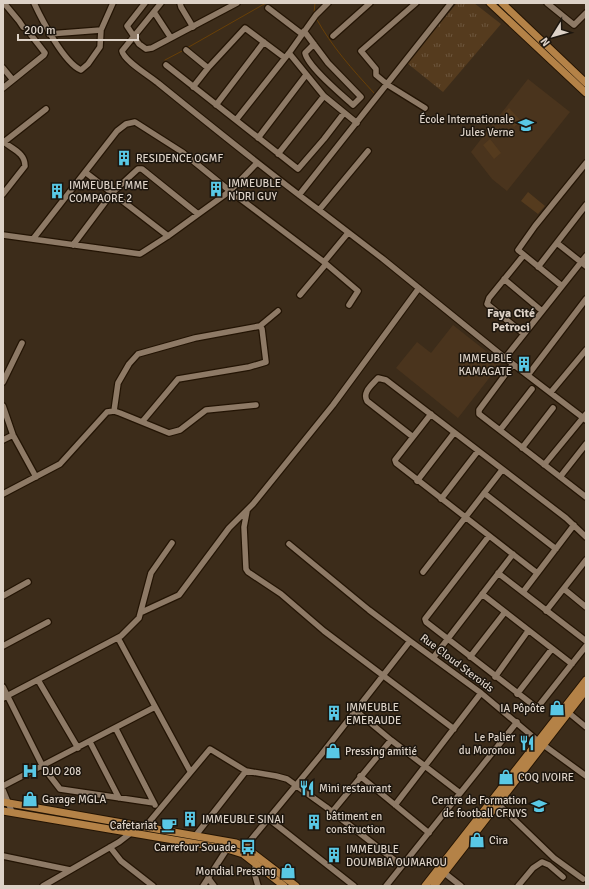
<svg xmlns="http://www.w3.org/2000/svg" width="589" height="889" font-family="Signika,sans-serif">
	<defs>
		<pattern id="grass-tufts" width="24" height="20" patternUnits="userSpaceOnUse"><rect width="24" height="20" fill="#553b1e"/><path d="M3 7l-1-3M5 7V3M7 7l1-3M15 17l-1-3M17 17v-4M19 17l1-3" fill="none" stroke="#6d563d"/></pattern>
	</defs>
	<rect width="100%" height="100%" fill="#3c2c1a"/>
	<!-- built -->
	<path fill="#4a341d" d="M 528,79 L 570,112 L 507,191 L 492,179 L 471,152 Z
		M 453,325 L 501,363 L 458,418 L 396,368 L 417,342 L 431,353 Z"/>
	<!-- grass -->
	<path fill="url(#grass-tufts)" d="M 457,3 L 474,3 L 501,24 L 443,92 L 407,63 Z"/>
	<!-- garden -->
	<path fill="#553b1e" d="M 509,108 L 521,121 L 514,127 L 503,114 Z
		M 490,139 L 501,153 L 494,159 L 483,145 Z
		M 528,192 L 545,206 L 538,214 L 521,201 Z"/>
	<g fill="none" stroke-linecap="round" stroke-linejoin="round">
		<!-- stream -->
		<path stroke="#694007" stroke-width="1" d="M 314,14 L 315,3
			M 316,18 C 332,47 352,69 374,93
			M 187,48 L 266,3
			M 165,60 L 184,50"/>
		<defs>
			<path id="minor" d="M 4,3 L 19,21 L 23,27
				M 34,3 C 42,20 64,63 81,70 L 88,64 L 100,47 L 101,30 L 113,3
				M 145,3 L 127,26 L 139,44 L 146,49 L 152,48 L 237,3
				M 161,3 L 122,51 C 124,61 150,76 158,83 C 211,126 264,169 319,210 L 368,151
				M 180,3 L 181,7 L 193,27
				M 416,3 L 361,51 L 376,69 L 376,75 L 388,85 L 425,108
				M 547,3 L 574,25 L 586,13
				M 268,8 L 302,34
				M 154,12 L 171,38
				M 304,31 L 328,63 L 360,96 L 361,97 L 353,105 C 341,94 308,67 305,53 L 314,44
				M 49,34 L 101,30
				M 333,36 L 370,3
				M 186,50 L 208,68
				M 289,53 L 324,96 L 357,123
				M 166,65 L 298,169 L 324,139 L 344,113
				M 3,68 L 13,80 L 3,88
				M 13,80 L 44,55 L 45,53 L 31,35
				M 193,87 L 208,68 L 245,28 L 285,58
				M 216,105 L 264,42
				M 236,120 L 289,53 L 316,15 L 328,3
				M 258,138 L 306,75
				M 3,141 C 11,149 25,152 25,166 L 3,194
				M 4,142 L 46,109
				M 278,154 L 324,96
				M 85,172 L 168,236
				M 299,195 L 451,3
				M 319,210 L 383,259 L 505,358 L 586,420
				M 3,235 L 140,254 L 168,236 L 230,191 L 257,163
				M 33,239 L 117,131 L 126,124 L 135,122 L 182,152 L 230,191 L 324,262 L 358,291 L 349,305
				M 557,243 L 586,266
				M 73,245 L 112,193 L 138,169 L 142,169 L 198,214
				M 523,256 L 489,298 L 487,304 L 524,334
				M 324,262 L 348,233
				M 538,267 L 586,205
				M 504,279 L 542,311
				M 562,286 L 518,250 L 535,226 L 586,163
				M 300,295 L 326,264
				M 505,358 L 586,256
				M 513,364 L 479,410 L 479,414 L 586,497
				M 528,375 L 586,299
				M 3,382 L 22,343
				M 551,392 L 586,350
				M 3,406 L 13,435 L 36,477
				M 114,411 L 118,383 L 129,364 L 138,354 L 195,338 L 260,326 L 278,311
				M 431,414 L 395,460 L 396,463 L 537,573
				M 142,422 L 178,379 L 249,367 L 266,362 L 262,329 L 260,326
				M 500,430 L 532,389
				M 413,437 L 367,401 C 362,392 372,385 378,378 L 386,380 L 566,518 L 586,537
				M 3,440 L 13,435
				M 522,448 L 553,408
				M 544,465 L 586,414
				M 560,477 L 586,444
				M 417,481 L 454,433
				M 484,493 L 556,549
				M 3,494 L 60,464 L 107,412 L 114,411 L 120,413 L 169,433 L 180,430 L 206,410 L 256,405
				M 441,499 L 478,451
				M 247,511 L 244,527 L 246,569 L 248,572 L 281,594 L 324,631 L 454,729
				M 489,536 L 425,619 L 426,622 L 537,708 L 586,646
				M 289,544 L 369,610 L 410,641
				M 423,572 L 502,470
				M 498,573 L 586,641
				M 564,589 L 586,607
				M 523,592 L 574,525
				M 482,594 L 572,664
				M 3,596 L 28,582
				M 546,611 L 586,560
				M 142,612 L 179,595 L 229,528 L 253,504 L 333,405 L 419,288
				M 118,638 L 190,771
				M 3,646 L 48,622
				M 470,657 L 505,612
				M 433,658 L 513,554
				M 495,677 L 528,631
				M 38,680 L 78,748
				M 3,687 L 43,767 L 60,789 L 154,803
				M 517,694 L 551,650
				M 3,698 L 121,636 L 139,618 L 151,573 L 172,543
				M 569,713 L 586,727
				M 116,729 L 155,805
				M 391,740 L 460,793
				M 90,742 L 119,798
				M 360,776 L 429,833
				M 3,786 L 155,707
				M 3,790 L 12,812
				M 498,804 L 554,858 L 583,879
				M 395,805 L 481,693
				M 332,812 L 391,740 L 355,710
				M 269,819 L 354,886
				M 145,827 L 210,749 L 246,771 L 276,776 L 287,779 L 326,807 L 402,866
				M 196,835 L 246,771
				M 110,847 L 121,861 L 153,886
				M 245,847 L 321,755 L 410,641 L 481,693 L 538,741 L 586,776
				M 3,856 L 70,870
				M 256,864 L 254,872 L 258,886
				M 442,871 L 461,886
				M 208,878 L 214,886
				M 43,886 L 119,842 L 132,832
				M 203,886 L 227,849
				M 386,886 L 517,722
				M 518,886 L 533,868 L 542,862 L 549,865 L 563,877"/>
			<path id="major" d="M 490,3 L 586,93
				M 502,3 L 586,83
				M 3,802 L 236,843 L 245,847 L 296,886
				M 3,811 L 227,849 L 243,854 L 284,886
				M 425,886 L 586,680
				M 434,886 L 586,690"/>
		</defs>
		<!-- minor casing -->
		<use href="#minor" stroke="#231404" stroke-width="8"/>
		<!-- major casing -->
		<use href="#major" stroke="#231404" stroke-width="9"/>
		<!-- minor -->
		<use href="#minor" stroke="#8e7a66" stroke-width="5.5"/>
		<!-- major -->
		<use href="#major" stroke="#b48247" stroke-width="7"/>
	</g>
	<!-- icons -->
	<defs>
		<symbol id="school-bare" viewBox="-9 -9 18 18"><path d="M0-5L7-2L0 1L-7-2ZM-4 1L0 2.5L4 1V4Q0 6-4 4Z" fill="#59c8e5" stroke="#1d160e" stroke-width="2.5" paint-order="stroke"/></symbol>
		<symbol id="building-bare" viewBox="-9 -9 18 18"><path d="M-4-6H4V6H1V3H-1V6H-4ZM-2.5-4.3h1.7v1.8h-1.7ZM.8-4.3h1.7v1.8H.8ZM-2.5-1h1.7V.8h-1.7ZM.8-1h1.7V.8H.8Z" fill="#59c8e5" stroke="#1d160e" stroke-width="2.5" paint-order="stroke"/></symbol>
		<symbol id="shop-bare" viewBox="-9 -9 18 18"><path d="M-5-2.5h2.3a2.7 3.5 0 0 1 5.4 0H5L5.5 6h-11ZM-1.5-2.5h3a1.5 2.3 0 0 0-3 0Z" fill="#59c8e5" stroke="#1d160e" stroke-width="2.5" paint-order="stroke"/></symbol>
		<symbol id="restaurant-bare" viewBox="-9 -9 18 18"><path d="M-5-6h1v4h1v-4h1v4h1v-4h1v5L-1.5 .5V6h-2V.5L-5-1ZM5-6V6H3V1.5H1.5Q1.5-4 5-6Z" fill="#59c8e5" stroke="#1d160e" stroke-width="2.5" paint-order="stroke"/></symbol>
		<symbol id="hospital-bare" viewBox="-9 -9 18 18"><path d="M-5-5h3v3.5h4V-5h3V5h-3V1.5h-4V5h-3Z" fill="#59c8e5" stroke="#1d160e" stroke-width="2.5" paint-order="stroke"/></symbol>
		<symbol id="cafe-bare" viewBox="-9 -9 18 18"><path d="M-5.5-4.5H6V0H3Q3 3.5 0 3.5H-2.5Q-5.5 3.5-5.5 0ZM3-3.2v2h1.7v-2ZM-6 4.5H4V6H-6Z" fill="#59c8e5" stroke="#1d160e" stroke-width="2.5" paint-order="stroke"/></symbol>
		<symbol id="bus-bare" viewBox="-9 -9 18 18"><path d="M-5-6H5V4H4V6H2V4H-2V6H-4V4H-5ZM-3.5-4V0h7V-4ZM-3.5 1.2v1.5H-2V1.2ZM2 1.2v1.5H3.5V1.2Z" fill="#59c8e5" stroke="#1d160e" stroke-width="2.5" paint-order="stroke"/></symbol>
	</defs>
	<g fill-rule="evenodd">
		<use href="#school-bare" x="515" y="114" width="22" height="22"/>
		<use href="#building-bare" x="113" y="147" width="22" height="22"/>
		<use href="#building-bare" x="205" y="178" width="22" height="22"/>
		<use href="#building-bare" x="46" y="180" width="22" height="22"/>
		<use href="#building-bare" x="513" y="353" width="22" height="22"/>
		<use href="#shop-bare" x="546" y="697" width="22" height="22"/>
		<use href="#building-bare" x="323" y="702" width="22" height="22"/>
		<use href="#restaurant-bare" x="516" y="732" width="22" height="22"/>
		<use href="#shop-bare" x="322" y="740" width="22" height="22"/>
		<use href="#hospital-bare" x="19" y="760" width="22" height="22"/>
		<use href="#shop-bare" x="495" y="766" width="22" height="22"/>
		<use href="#restaurant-bare" x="296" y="777" width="22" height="22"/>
		<use href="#shop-bare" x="19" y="788" width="22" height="22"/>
		<use href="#school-bare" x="528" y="795" width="22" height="22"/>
		<use href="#building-bare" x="179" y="808" width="22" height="22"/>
		<use href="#building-bare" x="303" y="811" width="22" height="22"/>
		<use href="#cafe-bare" x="158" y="814" width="22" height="22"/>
		<use href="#shop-bare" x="466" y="829" width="22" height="22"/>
		<use href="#bus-bare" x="237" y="836" width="22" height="22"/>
		<use href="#building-bare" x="323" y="844" width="22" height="22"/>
		<use href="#shop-bare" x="277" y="860" width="22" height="22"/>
	</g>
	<g text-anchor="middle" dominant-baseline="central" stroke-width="3" stroke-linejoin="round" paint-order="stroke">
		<!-- poi labels -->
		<g font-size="11" fill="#ddd2c7" stroke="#1d160e" text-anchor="start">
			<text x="514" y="119" text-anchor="end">École Internationale<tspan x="514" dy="13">Jules Verne</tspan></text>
			<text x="136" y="158">RESIDENCE OGMF</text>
			<text x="228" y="183">IMMEUBLE<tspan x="228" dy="13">N'DRI GUY</tspan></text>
			<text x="69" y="185">IMMEUBLE MME<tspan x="69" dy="13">COMPAORE 2</tspan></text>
			<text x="512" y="358" text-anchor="end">IMMEUBLE<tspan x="512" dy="13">KAMAGATE</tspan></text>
			<text x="346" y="707">IMMEUBLE<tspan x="346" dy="13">EMERAUDE</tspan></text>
			<text x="545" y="708" text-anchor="end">IA Pôpôte</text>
			<text x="515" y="737" text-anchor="end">Le Palier<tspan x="515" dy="13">du Moronou</tspan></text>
			<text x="345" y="751">Pressing amitié</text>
			<text x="42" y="771">DJO 208</text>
			<text x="518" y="777">COQ IVOIRE</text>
			<text x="319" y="788">Mini restaurant</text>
			<text x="42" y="799">Garage MGLA</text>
			<text x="527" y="800" text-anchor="end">Centre de Formation<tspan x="527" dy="13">de football CFNYS</tspan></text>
			<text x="326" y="816">bâtiment en<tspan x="326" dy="13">construction</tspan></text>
			<text x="202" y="819">IMMEUBLE SINAI</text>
			<text x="157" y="825" text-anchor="end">Cafetariat</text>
			<text x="489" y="840">Cira</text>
			<text x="236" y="847" text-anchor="end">Carrefour Souade</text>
			<text x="346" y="849">IMMEUBLE<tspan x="346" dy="13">DOUMBIA OUMAROU</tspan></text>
			<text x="276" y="871" text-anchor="end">Mondial Pressing</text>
		</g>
		<!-- street labels -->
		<g font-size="11" fill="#ddd2c7" stroke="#1d160e">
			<text transform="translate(457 663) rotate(37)">Rue Cloud Steroids</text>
		</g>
		<!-- neighbourhood labels -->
		<g font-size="12" font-weight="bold" fill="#ddd2c7" stroke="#1d160e">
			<text x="511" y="313">Faya Cité<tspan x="511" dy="14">Petroci</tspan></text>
		</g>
	</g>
	<!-- border -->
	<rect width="589" height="889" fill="none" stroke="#ddd2c7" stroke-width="8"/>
	<!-- north arrow -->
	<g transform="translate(553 36) rotate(233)" stroke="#1d160e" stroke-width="3" paint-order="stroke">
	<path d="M0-3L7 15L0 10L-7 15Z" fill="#ddd2c7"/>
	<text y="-6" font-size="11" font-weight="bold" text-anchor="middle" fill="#ddd2c7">N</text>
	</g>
	<!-- scale -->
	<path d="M18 34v6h120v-6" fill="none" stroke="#ddd2c7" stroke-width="2"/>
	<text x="24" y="34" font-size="12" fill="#ddd2c7" stroke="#1d160e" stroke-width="3" paint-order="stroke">200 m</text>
</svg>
